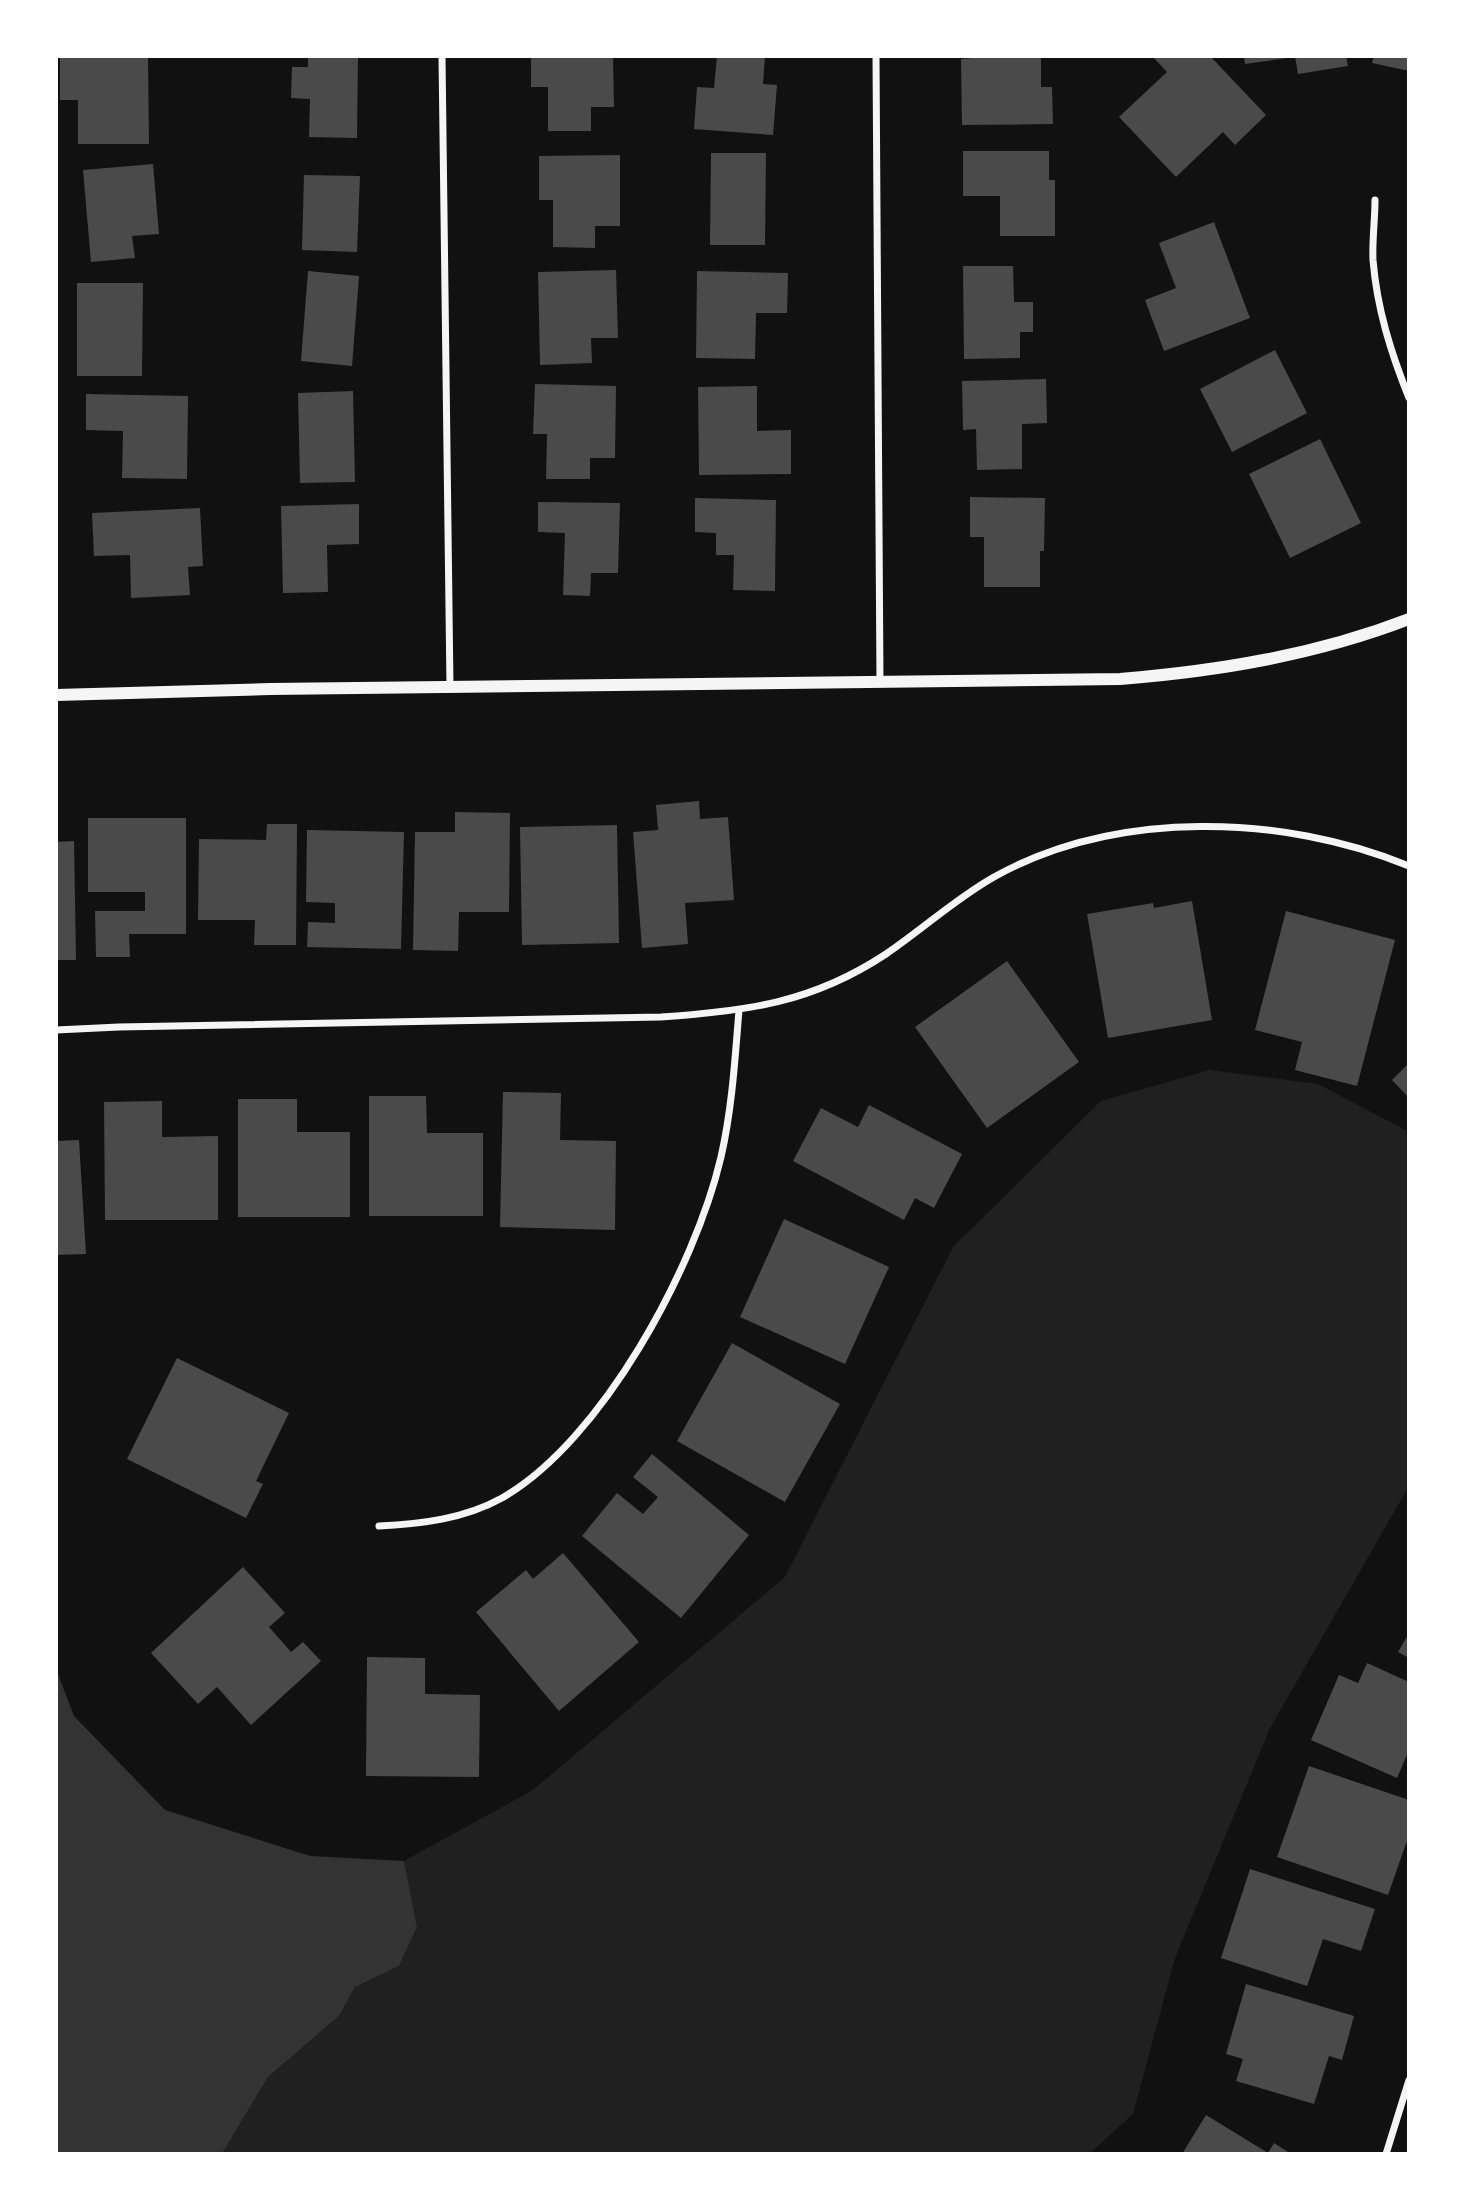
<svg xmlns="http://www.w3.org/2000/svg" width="1465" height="2210" font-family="'Zilla Slab',serif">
	<rect width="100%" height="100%" fill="#111"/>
	<!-- green -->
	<path fill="#202020" d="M 1210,1070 L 1318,1084 L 1409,1132 L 1409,1486 L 1270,1728 L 1175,1958 L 1133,2114 L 1089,2154 L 222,2154 L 268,2077 L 339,2016 L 355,1987 L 399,1966 L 417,1927 L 404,1861 L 533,1790 L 785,1577 L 953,1247 L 1101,1101 Z"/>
	<!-- water -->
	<path fill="#333" d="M 56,1669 L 74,1716 L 165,1810 L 310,1856 L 404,1861 L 417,1927 L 399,1966 L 355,1987 L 339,2016 L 268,2077 L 222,2154 L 56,2154 Z"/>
	<!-- building -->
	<path fill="#4a4a4a" d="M 60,56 L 148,56 L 149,144 L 78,144 L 78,100 L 60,100 Z
		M 308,56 L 358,56 L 357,138 L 309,137 L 310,99 L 291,98 L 292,67 L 308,67 Z
		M 531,56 L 613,56 L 614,107 L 591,107 L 591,131 L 548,131 L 548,87 L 531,87 Z
		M 717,56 L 765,56 L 763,84 L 777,85 L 773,135 L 694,129 L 697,87 L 714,88 Z
		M 973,56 L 1041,56 L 1041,87 L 1052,87 L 1053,124 L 962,125 L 961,59 L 973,58 Z
		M 1152,56 L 1210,56 L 1266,115 L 1235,145 L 1223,132 L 1176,177 L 1119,117 L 1167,72 Z
		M 1244,56 L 1287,56 L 1287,58 L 1245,64 Z
		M 1295,56 L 1346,56 L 1348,66 L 1298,74 Z
		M 1374,56 L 1409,56 L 1409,71 L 1372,63 Z
		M 963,151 L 1049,151 L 1049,180 L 1055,180 L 1055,236 L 1000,236 L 1000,196 L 963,196 Z
		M 711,153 L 766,153 L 765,245 L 710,245 Z
		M 620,155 L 620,226 L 595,226 L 595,248 L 553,247 L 553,200 L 539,200 L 539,156 Z
		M 153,164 L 159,234 L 132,236 L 135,258 L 91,262 L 83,170 Z
		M 304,175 L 360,176 L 357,252 L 302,250 Z
		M 1214,222 L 1250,318 L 1164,351 L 1145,300 L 1176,288 L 1159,243 Z
		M 963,266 L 1013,266 L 1014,302 L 1033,302 L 1033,332 L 1020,332 L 1020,358 L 964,359 Z
		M 616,270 L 618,338 L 591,338 L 592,363 L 540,365 L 538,272 Z
		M 308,271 L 359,276 L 352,366 L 301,361 Z
		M 697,271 L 788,273 L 787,313 L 756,313 L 755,359 L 696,358 Z
		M 77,283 L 143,283 L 142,376 L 77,376 Z
		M 1275,350 L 1307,413 L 1232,452 L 1200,389 Z
		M 1046,379 L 1047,423 L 1022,424 L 1022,469 L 977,470 L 976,429 L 963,430 L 962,381 Z
		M 535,384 L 616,386 L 615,458 L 590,458 L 590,479 L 546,479 L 547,434 L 533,434 Z
		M 757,386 L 757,431 L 791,430 L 791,474 L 699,475 L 698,387 Z
		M 353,391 L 355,482 L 300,483 L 298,393 Z
		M 86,394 L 188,396 L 187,479 L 122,478 L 123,431 L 86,430 Z
		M 1320,439 L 1361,523 L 1290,558 L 1249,474 Z
		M 970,497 L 1045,498 L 1044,551 L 1040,551 L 1040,587 L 984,587 L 984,537 L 970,537 Z
		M 695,498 L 776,500 L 775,591 L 733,590 L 734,555 L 716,555 L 716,533 L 695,532 Z
		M 538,502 L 620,503 L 618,573 L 591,573 L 590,596 L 563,595 L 565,533 L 538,532 Z
		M 359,504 L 359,544 L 327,545 L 328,592 L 283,593 L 281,506 Z
		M 200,508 L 203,566 L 188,567 L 190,595 L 131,598 L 130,555 L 94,556 L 92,513 Z
		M 699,801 L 700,819 L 728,817 L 734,900 L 685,903 L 688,944 L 642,948 L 633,832 L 658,830 L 656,805 Z
		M 455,812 L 510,813 L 509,912 L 459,912 L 458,951 L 413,950 L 415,832 L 455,832 Z
		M 88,818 L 186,818 L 186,934 L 129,934 L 130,957 L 96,957 L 95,911 L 145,911 L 145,892 L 88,892 Z
		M 267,824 L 297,824 L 296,945 L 254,945 L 255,920 L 198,920 L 199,839 L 266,840 Z
		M 617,825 L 619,943 L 522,945 L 520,827 Z
		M 307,830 L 404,832 L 401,949 L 307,947 L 308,922 L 335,923 L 335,903 L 306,902 Z
		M 74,841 L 76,960 L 56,960 L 56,842 Z
		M 1192,901 L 1212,1020 L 1108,1038 L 1087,914 L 1153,903 L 1154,908 Z
		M 1286,911 L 1395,940 L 1357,1086 L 1295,1070 L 1302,1042 L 1255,1030 Z
		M 1007,961 L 1079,1062 L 987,1128 L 915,1027 Z
		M 1409,1063 L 1409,1098 L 1392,1080 Z
		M 503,1092 L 561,1093 L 560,1140 L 616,1141 L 615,1230 L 500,1227 Z
		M 369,1096 L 426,1096 L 427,1133 L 483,1133 L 483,1216 L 369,1216 Z
		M 238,1099 L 297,1099 L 297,1132 L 350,1132 L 350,1217 L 238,1217 Z
		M 162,1101 L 162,1137 L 218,1136 L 218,1220 L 105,1220 L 104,1102 Z
		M 869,1105 L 962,1154 L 934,1208 L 915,1198 L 904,1220 L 793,1161 L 821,1108 L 858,1127 Z
		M 79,1140 L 86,1254 L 56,1255 L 56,1141 Z
		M 784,1219 L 889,1267 L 845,1364 L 740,1317 Z
		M 732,1343 L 840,1404 L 785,1502 L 677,1441 Z
		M 177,1358 L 289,1413 L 256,1481 L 263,1484 L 246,1518 L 127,1459 Z
		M 652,1454 L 749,1535 L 681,1618 L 582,1536 L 617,1493 L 643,1514 L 658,1497 L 633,1477 Z
		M 563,1553 L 639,1642 L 559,1711 L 476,1612 L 526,1570 L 533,1579 Z
		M 243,1567 L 285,1613 L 269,1627 L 291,1652 L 303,1642 L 321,1661 L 251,1725 L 217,1687 L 198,1704 L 151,1653 Z
		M 1409,1633 L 1409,1658 L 1398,1652 Z
		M 367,1657 L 425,1658 L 425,1694 L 480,1695 L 479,1777 L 366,1776 Z
		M 1367,1663 L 1409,1682 L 1409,1750 L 1397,1778 L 1311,1740 L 1339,1675 L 1358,1683 Z
		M 1309,1766 L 1409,1800 L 1409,1835 L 1388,1895 L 1277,1857 Z
		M 1250,1869 L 1375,1909 L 1361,1951 L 1323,1939 L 1307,1986 L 1221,1958 Z
		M 1246,1984 L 1354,2016 L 1342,2060 L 1329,2056 L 1314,2104 L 1236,2081 L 1243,2059 L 1226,2054 Z
		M 1206,2115 L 1268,2153 L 1274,2143 L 1291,2154 L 1182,2154 Z"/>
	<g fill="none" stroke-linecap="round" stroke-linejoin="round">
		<!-- minor -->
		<path stroke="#f5f5f5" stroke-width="7" d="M 442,56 L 450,687
			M 876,56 L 880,683
			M 1375,200 C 1375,220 1372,241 1373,260 C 1377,309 1391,353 1409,398
			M 56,1030 L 119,1027 L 661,1017 C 747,1011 812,1003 886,954 C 923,929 955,899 994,877 C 1116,809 1283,814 1409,866
			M 379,1526 C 421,1524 464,1519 502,1498 C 602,1441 695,1268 721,1157 C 732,1109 735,1059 739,1010
			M 1386,2154 L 1409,2080"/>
		<!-- tertiary -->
		<path stroke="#f5f5f5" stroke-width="12" d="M 56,695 L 270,689 L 1120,679 C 1218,671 1316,655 1409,619"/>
	</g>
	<!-- border -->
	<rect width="1465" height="2210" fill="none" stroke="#ffffff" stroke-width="116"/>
</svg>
